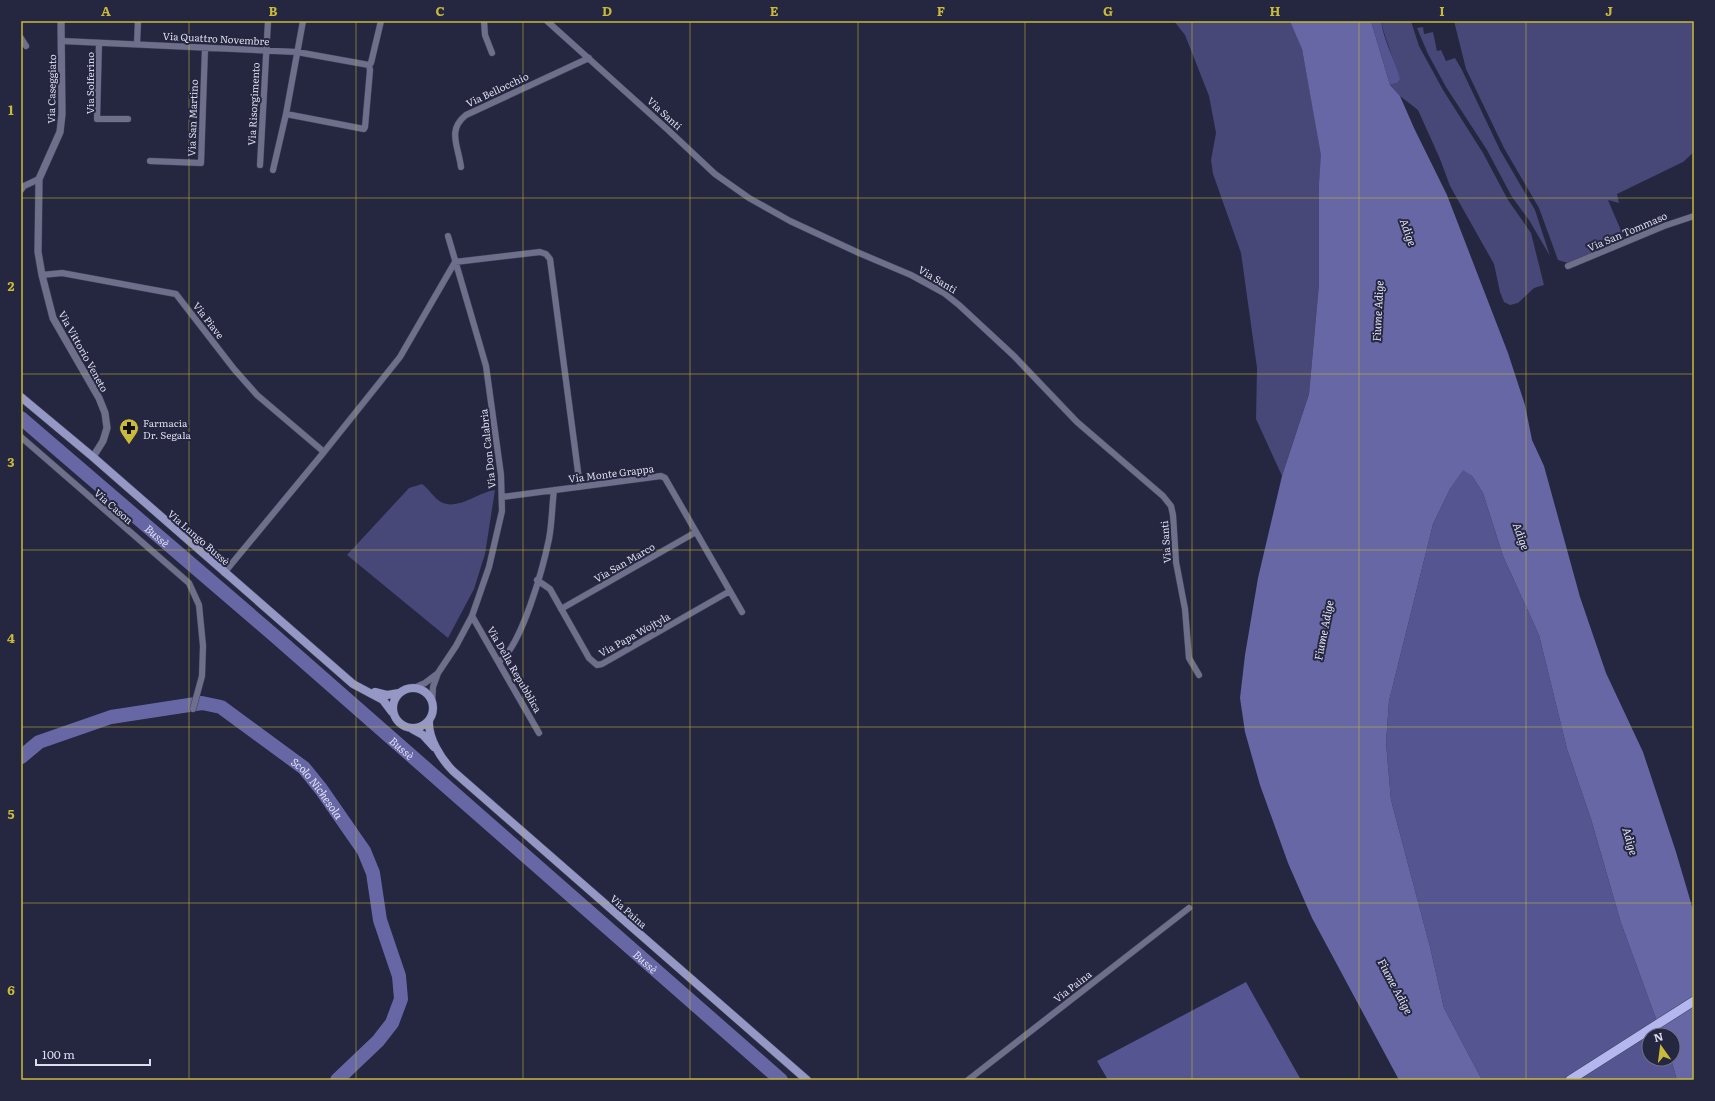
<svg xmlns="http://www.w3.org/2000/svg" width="1715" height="1101" font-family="Literata,serif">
	<rect width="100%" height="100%" fill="#25263f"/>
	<!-- green -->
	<path fill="#474778" d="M 1174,21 L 1291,21 L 1302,49 L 1322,155 L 1319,183 L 1319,284 L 1309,394 L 1282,476 L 1256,419 L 1257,368 L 1241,253 L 1213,174 L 1211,160 L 1216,133 L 1209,96 L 1185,35 Z
		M 1381,21 L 1411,21 L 1419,46 L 1443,90 L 1483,153 L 1508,200 L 1531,233 L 1544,285 L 1534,288 L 1518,303 L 1510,305 L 1504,302 L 1500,292 L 1494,264 L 1450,186 L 1440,159 L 1418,110 L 1400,96 L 1390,85 L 1397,83 C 1397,61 1385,42 1381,21 Z
		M 1454,21 L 1694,21 L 1694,152 L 1683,162 L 1617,194 L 1619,203 L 1608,200 L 1625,240 L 1568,263 L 1558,260 L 1539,208 L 1504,148 L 1466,69 Z
		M 1423,27 L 1424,34 L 1433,32 L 1437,51 L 1441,50 L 1446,61 L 1455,58 L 1462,70 L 1500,150 L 1535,210 L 1550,256 L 1529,220 L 1512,197 L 1487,150 L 1446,87 L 1428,54 L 1417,28 Z
		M 422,484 C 429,489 434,498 441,502 C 458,511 478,492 495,490 L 485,554 L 474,589 L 448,638 L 347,555 L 409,488 Z"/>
	<!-- forest -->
	<path fill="#555591" d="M 1371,21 L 1381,21 C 1384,42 1395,60 1400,79 L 1397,83 L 1390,85 Z
		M 1463,469 L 1472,476 L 1483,493 L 1503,556 L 1539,635 L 1567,749 L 1591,819 L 1621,923 L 1662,1035 L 1649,1035 L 1649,1059 L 1671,1059 L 1677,1080 L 1482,1080 L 1444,1008 L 1430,947 L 1391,800 L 1386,743 L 1389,701 L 1433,524 L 1450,489 Z
		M 1246,982 L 1301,1080 L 1108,1080 L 1097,1061 Z"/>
	<!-- water -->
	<path fill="#6767a5" d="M 1290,21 L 1371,21 L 1390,85 L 1400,96 L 1414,128 L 1447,195 L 1508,353 L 1525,405 L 1532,440 L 1544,466 L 1580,597 L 1606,673 L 1643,752 L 1676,852 L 1694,913 L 1694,1080 L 1677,1080 L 1671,1059 L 1673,1059 L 1673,1035 L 1662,1035 L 1621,923 L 1591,819 L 1567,749 L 1539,635 L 1503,556 L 1483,493 L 1472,476 L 1463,470 L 1450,489 L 1433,524 L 1389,701 L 1386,743 L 1391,800 L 1430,947 L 1444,1008 L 1482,1080 L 1399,1080 L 1312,918 L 1288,863 L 1260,785 L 1245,732 L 1240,698 L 1245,655 L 1258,578 L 1282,476 L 1309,394 L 1319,284 L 1319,183 L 1321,155 L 1302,49 Z"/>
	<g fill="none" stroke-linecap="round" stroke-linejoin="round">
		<!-- river -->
		<g stroke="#6767a5" stroke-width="14">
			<path id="s1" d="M 21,418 L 276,637 L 781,1080"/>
			<path id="s2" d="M 21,757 L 39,742 L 111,717 L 202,703 L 221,707 L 304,768 L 321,789 L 364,851 L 373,873 L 380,920 L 399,976 L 401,999 L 392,1023 L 378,1041 L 337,1080"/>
		</g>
		<defs>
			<path id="minor" d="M 303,21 L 286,114 L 364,129 L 365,127 L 370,70 L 369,65 L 371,63 L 381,21
				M 484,21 L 485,35 L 492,53
				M 547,21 L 667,129 L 715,174 L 749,198 L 790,221 L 859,253 L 911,275 L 944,293 L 959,305 L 1014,356 L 1077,422 L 1163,496 L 1171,506 L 1173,515 L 1176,562 L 1185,609 L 1189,658 L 1199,675
				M 21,38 L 26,46
				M 62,41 L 297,52 L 369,65
				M 99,43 L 97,119 L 128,119
				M 137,44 L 138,21
				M 150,161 L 201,163 L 205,48
				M 260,165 L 268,21
				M 461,167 C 458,145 447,130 466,115 L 589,58
				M 273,170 L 286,114
				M 21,190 L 24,186 L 39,179
				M 1568,266 L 1664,226 L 1694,216
				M 42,275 L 62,273 L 176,294 L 234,369 L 257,395 L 324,452 L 224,573
				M 21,437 L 189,583 L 199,605 L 203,646 L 202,676 L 193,709
				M 324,452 L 400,357 L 455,262 L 540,252 L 546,254 L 550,259 L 580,487
				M 502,497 L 661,476 L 665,478 L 742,612
				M 537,580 L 550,589 L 589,658 L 597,665 L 602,664 L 730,591
				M 561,609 L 696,532
				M 472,616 L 539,733
				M 499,662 C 522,645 543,568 549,539 C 552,523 552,506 554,490
				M 414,688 L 425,683 L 437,674
				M 432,702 L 433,687 L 438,673 L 456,646 L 472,616 L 489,567 L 502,511 L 501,475 L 486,366 L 448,236
				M 968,1080 L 1189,908"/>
			<path id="tertiary" d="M 61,21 L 62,114 L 60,132 L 39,179 L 38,252 L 42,275 L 53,318 L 99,398 L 105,413 L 107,428 L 103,441 L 93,457"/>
			<path id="secondary" d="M 21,397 L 93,457 L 353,684 L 383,700 L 392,712
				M393 708a20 20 0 1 1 40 0a20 20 0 1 1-40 0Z
				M 375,692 L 387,695 L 399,693
				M 429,721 C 428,738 441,759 453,771 L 807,1080
				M 412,729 L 423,735 L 434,747"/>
			<path id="primary" d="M 1570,1080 L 1694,1001"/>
		</defs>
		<!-- minor casing -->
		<use href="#minor" stroke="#42435b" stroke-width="7"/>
		<!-- tertiary casing -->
		<use href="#tertiary" stroke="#42435b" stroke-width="8"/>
		<!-- secondary casing -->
		<use href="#secondary" stroke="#42435b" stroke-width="9"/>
		<!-- primary casing -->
		<use href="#primary" stroke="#42435b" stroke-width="10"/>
		<!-- minor -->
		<use href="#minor" stroke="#6e6f8b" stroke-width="6"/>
		<!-- tertiary -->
		<use href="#tertiary" stroke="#6e6f8b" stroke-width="7"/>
		<!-- secondary -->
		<use href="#secondary" stroke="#9597c4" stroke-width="8"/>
		<!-- primary -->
		<use href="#primary" stroke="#b4b6f0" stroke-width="9"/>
	</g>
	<!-- grid -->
	<path fill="none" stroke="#c9ba3a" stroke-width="1" stroke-opacity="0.55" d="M 189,21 L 189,1080M 356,21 L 356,1080M 523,21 L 523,1080M 690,21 L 690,1080M 858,21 L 858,1080M 1025,21 L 1025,1080M 1192,21 L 1192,1080M 1359,21 L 1359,1080M 1526,21 L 1526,1080M 21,198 L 1694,198M 21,374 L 1694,374M 21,550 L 1694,550M 21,727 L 1694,727M 21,903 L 1694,903"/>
	<!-- icons -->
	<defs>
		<symbol id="pharmacy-pin" viewBox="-11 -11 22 30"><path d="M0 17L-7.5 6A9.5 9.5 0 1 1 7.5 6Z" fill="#c9ba3a" stroke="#25263f"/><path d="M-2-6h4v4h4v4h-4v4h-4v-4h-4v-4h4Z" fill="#111"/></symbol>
	</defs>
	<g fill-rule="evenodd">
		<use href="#pharmacy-pin" x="118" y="417" width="22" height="30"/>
	</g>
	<g text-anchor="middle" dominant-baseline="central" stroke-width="4" stroke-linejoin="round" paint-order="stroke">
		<!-- street labels -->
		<g font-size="10" fill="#dbdcee" stroke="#25263f">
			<text transform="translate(216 38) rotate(3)">Via Quattro Novembre</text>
			<text transform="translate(89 83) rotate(-90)">Via Solferino</text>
			<text transform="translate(51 89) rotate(-89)">Via Caseggiato</text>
			<text transform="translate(497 89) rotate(-25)">Via Bellocchio</text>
			<text transform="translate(253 104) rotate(-87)">Via Risorgimento</text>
			<text transform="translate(665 113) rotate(43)">Via Santi</text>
			<text transform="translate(192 118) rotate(-88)">Via San Martino</text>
			<text transform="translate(1627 231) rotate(-23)">Via San Tommaso</text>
			<text transform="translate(938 279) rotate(31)">Via Santi</text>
			<text transform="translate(209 320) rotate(52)">Via Piave</text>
			<text transform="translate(84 351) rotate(61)">Via Vittorio Veneto</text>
			<text transform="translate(487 449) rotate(-96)">Via Don Calabria</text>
			<text transform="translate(611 473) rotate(-7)">Via Monte Grappa</text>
			<text transform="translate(114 506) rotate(41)">Via Cason</text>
			<text transform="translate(199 537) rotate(41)">Via Lungo Bussè</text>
			<text transform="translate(1165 542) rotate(-94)">Via Santi</text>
			<text transform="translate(624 562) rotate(-30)">Via San Marco</text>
			<text transform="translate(634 634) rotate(-29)">Via Papa Wojtyla</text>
			<text transform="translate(515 669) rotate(60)">Via Della Repubblica</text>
			<text transform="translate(629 911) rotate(41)">Via Paina</text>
			<text transform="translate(1072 986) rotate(-38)">Via Paina</text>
		</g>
		<!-- poi labels -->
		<g font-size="10" fill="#dbdcee" stroke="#25263f" text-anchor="start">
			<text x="143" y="422">Farmacia<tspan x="143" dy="12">Dr. Segala</tspan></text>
		</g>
		<!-- water labels -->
		<g font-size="11" font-style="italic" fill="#dfe0f3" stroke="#25263f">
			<text transform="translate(1409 232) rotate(70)">Adige</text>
			<text transform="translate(1377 311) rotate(-87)">Fiume Adige</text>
			<text stroke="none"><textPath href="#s1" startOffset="180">Bussè</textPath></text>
			<text transform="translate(1522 536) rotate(70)">Adige</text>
			<text transform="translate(1323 630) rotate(-79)">Fiume Adige</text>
			<text stroke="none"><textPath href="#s1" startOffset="504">Bussè</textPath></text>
			<text stroke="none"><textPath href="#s2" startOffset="338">Scolo Nichesola</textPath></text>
			<text transform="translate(1631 841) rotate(74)">Adige</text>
			<text stroke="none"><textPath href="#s1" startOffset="828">Bussè</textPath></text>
			<text transform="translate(1396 986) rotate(62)">Fiume Adige</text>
		</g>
	</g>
	<!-- border -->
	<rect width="1715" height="1101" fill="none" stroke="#25263f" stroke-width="44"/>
	<!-- north arrow -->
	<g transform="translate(1661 1047) rotate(346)"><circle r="19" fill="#25263f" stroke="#6e6f85"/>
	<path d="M0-3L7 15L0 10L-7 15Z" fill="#c9ba3a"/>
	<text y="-6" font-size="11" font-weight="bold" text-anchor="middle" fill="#dbdcee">N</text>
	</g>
	<!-- scale -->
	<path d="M36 1059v6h114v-6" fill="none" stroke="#dbdcee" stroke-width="2"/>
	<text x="42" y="1059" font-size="12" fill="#dbdcee" stroke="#25263f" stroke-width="3" paint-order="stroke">100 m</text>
	<rect x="22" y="22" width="1671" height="1057" fill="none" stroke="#c9ba3a" stroke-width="1.5"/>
	<g font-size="13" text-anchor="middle" font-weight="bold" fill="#c9ba3a">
		<text x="106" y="16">A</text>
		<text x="273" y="16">B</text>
		<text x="440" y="16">C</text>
		<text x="607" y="16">D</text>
		<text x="774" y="16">E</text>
		<text x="941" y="16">F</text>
		<text x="1108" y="16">G</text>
		<text x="1275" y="16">H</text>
		<text x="1442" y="16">I</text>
		<text x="1609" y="16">J</text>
		<text x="11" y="115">1</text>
		<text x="11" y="291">2</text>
		<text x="11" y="467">3</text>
		<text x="11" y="643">4</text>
		<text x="11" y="819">5</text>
		<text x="11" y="995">6</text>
	</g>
</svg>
